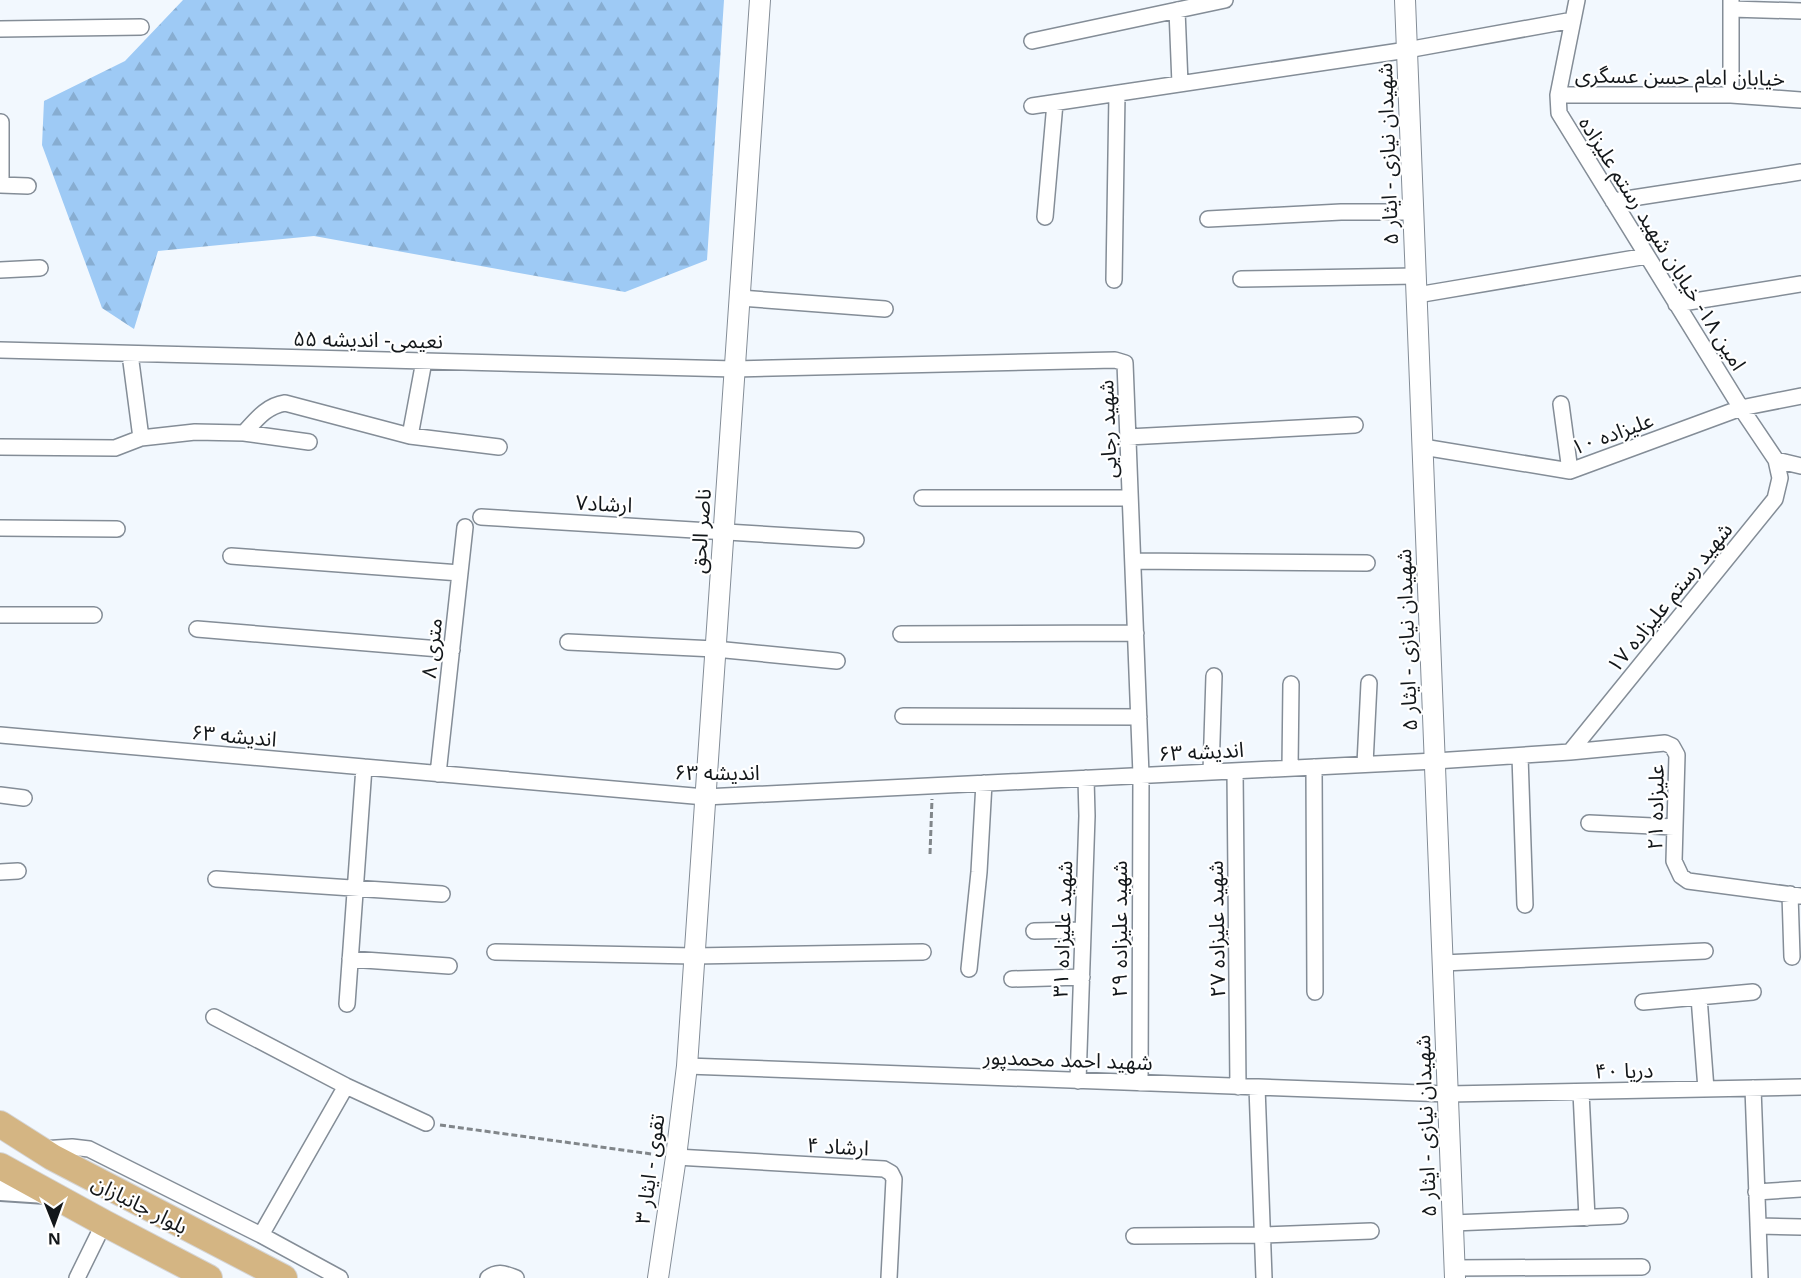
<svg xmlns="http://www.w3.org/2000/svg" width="1801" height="1278" font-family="'Noto Sans','Noto Sans Arabic',sans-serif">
	<defs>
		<pattern id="forest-firs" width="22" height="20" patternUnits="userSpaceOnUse" patternTransform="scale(1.5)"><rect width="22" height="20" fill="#9ecaf5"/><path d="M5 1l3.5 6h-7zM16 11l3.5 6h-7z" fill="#87add1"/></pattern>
	</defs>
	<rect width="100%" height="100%" fill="#f2f8fe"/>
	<!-- forest -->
	<path fill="url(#forest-firs)" d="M 183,0 L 724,0 L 707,260 L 625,292 L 314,236 L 158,251 L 134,329 L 102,308 L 42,145 L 44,101 L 125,61 Z"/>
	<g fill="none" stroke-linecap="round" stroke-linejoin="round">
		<defs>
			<path id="minor" d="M 1731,9 L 1801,11
				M 1177,10 L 1180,84
				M 0,29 L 141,27
				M 1032,41 L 1225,0
				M 1558,95 L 1731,95 L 1801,100
				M 1731,95 L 1731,0
				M 1032,106 L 1407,50 L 1573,20
				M 0,185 L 28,186
				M 1,185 L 1,122
				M 1613,201 L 1801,172
				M 1045,217 L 1055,103
				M 1208,219 L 1341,212 L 1414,212
				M 0,270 L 40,268
				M 1241,279 L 1416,276
				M 1114,280 L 1117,94
				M 1417,295 L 1647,256
				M 740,298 L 885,309
				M 1676,304 L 1801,284
				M 0,350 L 735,369 L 1115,360 L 1125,363 L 1141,775 L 1140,1083
				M 1561,404 L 1570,471
				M 244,433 C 256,420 266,406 285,403 L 410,436 L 499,447
				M 410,436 L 424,361
				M 1128,437 L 1355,425
				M 141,438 L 195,432 L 244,433 L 309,442
				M 0,447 L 115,448 L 141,438 L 130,354
				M 1423,447 L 1570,471 L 1741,408 L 1801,396
				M 1776,460 L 1801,466
				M 922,498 L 1130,498
				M 481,517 L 856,540
				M 0,528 L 117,529
				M 231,556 L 460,573
				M 1133,561 L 1367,563
				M 0,615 L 94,615
				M 197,629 L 452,650
				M 901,634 L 1136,633
				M 568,642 L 715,649 L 837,661
				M 903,716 L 1139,717
				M 0,735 L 705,797 L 1435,761 L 1570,752 L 1665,743 L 1672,746 L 1677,755 L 1674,861 L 1681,876 L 1688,881 L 1801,896
				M 1570,752 L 1775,499 L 1780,478 L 1776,460 L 1741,408 L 1559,113 L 1558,95 L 1577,0
				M 1520,756 L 1525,905
				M 1365,764 L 1369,683
				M 1314,767 L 1315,992
				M 1290,768 L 1291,684
				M 1235,771 L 1238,1087
				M 1211,772 L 1214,676
				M 438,774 L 465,527
				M 0,795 L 24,798
				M 1589,823 L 1674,827
				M 0,872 L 18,871
				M 216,879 L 442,894
				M 1790,894 L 1792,957
				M 1034,931 L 1083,930
				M 495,952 L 694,956 L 923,952
				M 350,959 L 449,966
				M 1443,963 L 1705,951
				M 969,969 L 979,872 L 984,783
				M 1012,979 L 1082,977
				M 1699,997 L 1706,1089
				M 1643,1002 L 1753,992
				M 347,1004 L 364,767
				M 214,1017 L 346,1086 L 426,1123
				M 687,1066 L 1448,1094 L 1801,1087
				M 1078,1081 L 1087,816 L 1086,778
				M 1257,1087 L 1264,1278
				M 1753,1088 L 1760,1278
				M 1581,1092 L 1587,1218
				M 42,1149 L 72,1147 L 89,1149 L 261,1235 L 340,1278
				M 676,1157 L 884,1169 L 891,1173 L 894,1179 L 889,1278
				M 1756,1192 L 1801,1189
				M 1453,1223 L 1620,1216
				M 1758,1226 L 1801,1227
				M 261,1235 L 346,1086
				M 1134,1236 L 1262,1235 L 1371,1231
				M 1454,1268 L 1642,1267
				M 77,1278 L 104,1223
				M 488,1278 C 498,1270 505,1274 516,1278"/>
			<path id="tertiary" d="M 1405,0 L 1455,1278
				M 658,1278 L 676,1157 L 687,1066 L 760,0"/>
			<path id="secondary" d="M 0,1189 L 46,1192"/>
			<path id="primary" d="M 0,1124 L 52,1157 L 284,1278
				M 0,1166 L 104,1223 L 209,1278"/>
		</defs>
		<!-- minor casing -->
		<use href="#minor" stroke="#848d97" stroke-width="18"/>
		<!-- tertiary casing -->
		<use href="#tertiary" stroke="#848d97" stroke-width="22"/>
		<!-- secondary casing -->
		<use href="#secondary" stroke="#848d97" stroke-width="26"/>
		<!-- primary casing -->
		<use href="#primary" stroke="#d5d5d6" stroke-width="28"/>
		<!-- path -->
		<path stroke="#81868a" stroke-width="3" stroke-dasharray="6 3" stroke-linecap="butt" d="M 930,854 L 932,799
			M 440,1125 L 659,1155"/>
		<!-- minor -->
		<use href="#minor" stroke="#fff" stroke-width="15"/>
		<!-- tertiary -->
		<use href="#tertiary" stroke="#fff" stroke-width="20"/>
		<!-- secondary -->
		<use href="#secondary" stroke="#fff" stroke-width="22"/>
		<!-- primary -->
		<use href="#primary" stroke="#d4b583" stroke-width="26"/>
	</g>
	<g text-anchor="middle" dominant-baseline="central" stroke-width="4.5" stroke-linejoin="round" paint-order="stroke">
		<!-- street labels -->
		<g font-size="21" fill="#13171a" stroke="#fff">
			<text transform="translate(1680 76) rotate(1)">خیابان امام حسن عسگری</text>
			<text transform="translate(1387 154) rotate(-92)">شهیدان نیازی - ایثار ۵</text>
			<text transform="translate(1663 243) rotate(58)">امین ۱۸- خيابان شهيد رستم عليزاده</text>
			<text transform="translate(368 339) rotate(1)">نعیمی- اندیشه ۵۵</text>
			<text transform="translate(1107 429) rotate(-92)">شهید رجایی</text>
			<text transform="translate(1612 433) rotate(-20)">علیزاده ۱۰</text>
			<text transform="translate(604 503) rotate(3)">ارشاد۷</text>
			<text transform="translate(700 531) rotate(-86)">ناصر الحق</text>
			<text transform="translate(1669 597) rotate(-51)">۱۷ شهید رستم علیزاده</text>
			<text transform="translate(1406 640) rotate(-92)">شهیدان نیازی - ایثار ۵</text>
			<text transform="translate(431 648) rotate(-84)">۸ متری</text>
			<text transform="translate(234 735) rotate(5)">اندیشه ۶۳</text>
			<text transform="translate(1201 751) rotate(-3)">اندیشه ۶۳</text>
			<text x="717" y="772">اندیشه ۶۳</text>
			<text transform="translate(1655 807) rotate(-89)">علیزاده ۲۱</text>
			<text transform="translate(1062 929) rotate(-88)">شهید علیزاده ۳۱</text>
			<text transform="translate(1119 929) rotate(-90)">شهید علیزاده ۲۹</text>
			<text transform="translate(1216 929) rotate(-91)">شهید علیزاده ۲۷</text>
			<text transform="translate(1068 1059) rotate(2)">شهید احمد محمدپور</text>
			<text transform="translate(1624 1070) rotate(-1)">دریا ۴۰</text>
			<text transform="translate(1425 1126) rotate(-92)">شهیدان نیازی - ایثار ۵</text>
			<text transform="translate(838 1146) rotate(3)">ارشاد ۴</text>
			<text transform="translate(649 1169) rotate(-82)">تقوی - ایثار ۳</text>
			<text transform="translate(140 1204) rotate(27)">بلوار جانبازان</text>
		</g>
	</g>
	<!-- north arrow -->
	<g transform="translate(54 1224) rotate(179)" stroke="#ffffff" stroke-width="4.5" paint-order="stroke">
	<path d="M0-4.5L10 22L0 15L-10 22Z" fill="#13171a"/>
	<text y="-9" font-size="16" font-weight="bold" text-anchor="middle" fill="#13171a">N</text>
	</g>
</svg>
